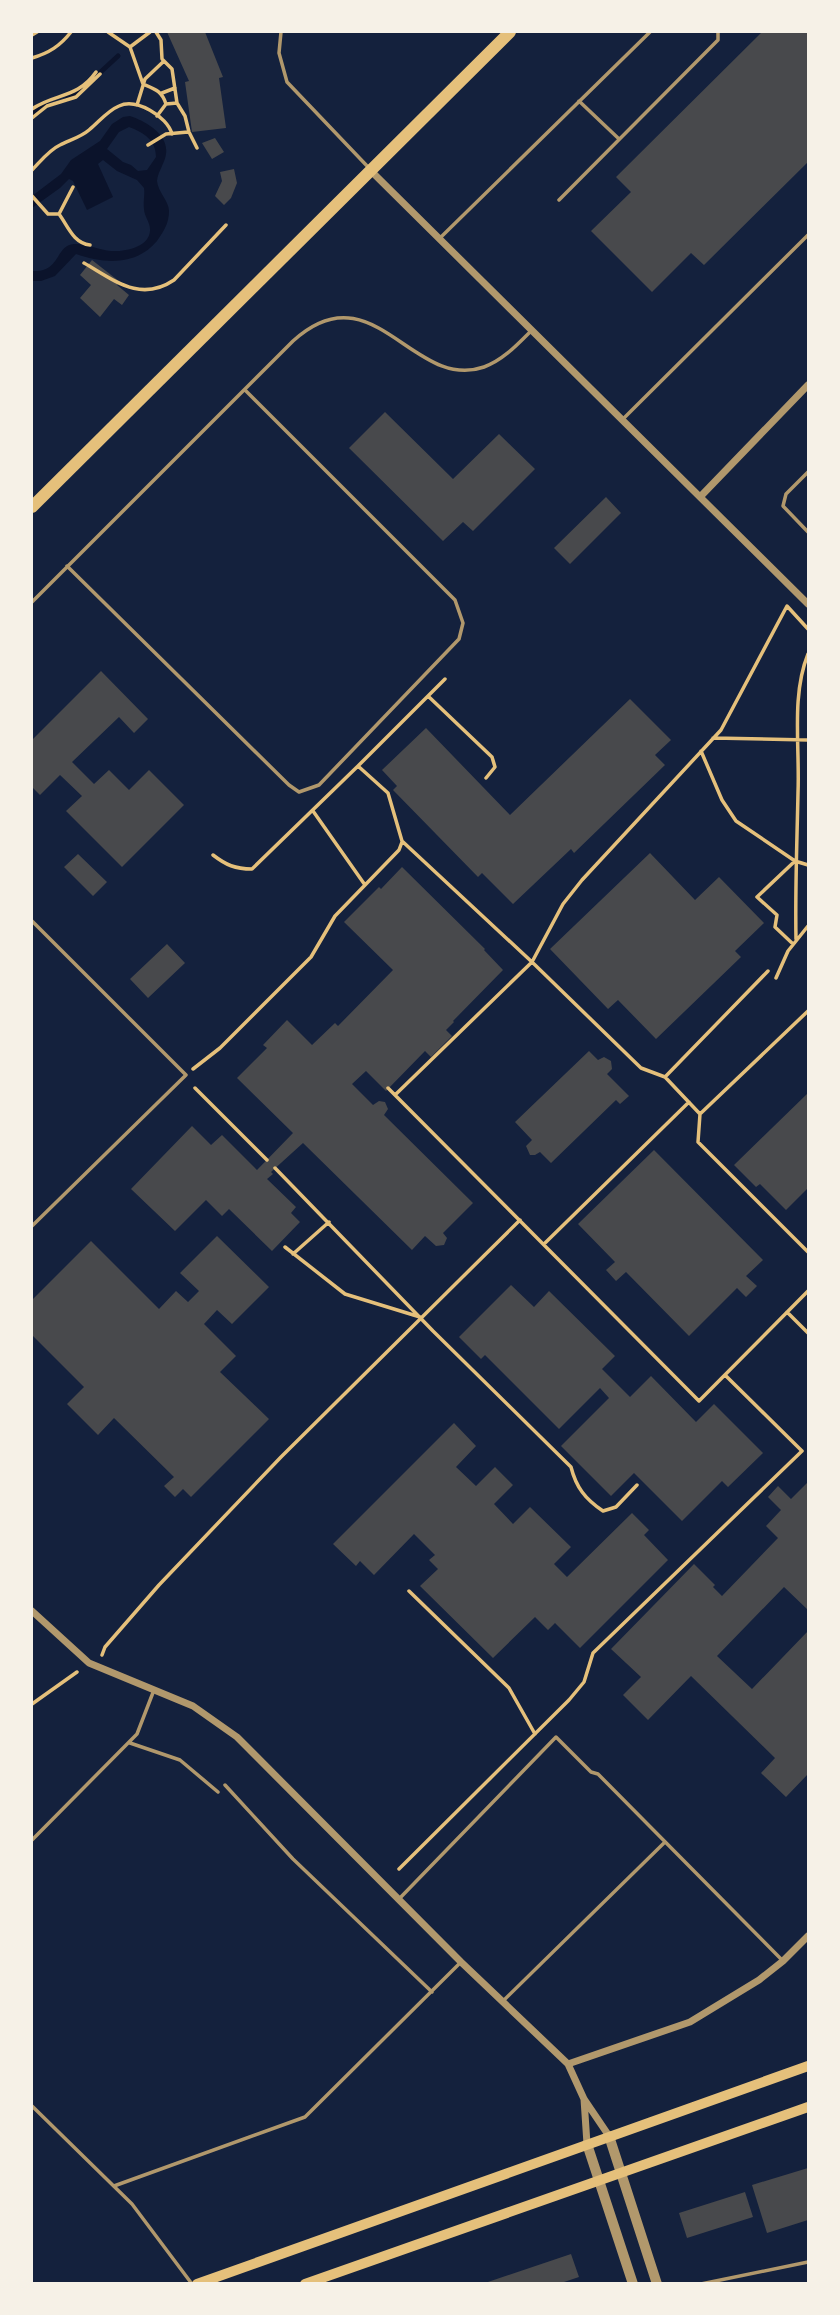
<svg xmlns="http://www.w3.org/2000/svg" width="840" height="2315" font-family="'Roboto Serif',serif">
	<rect width="100%" height="100%" fill="#14213d"/>
	<!-- water -->
	<path fill="#0b132b" fill-rule="evenodd" d="M 130,116 C 145,121 169,134 166,154 C 165,163 158,171 157,181 C 158,192 169,201 169,211 C 169,223 164,231 157,241 C 136,266 104,264 76,254 L 55,276 L 41,281 L 32,281 L 32,271 C 61,273 55,245 74,244 C 86,243 99,250 111,251 C 124,252 151,247 150,229 C 150,222 144,216 144,209 C 143,201 145,195 144,188 L 137,180 L 117,171 L 103,160 L 98,164 L 113,197 L 87,210 L 73,181 L 69,179 L 60,188 L 32,208 L 32,196 L 61,174 L 71,160 L 100,141 L 112,124 L 123,117 ZM 129,127 C 143,132 156,140 156,157 L 147,170 L 138,171 L 131,165 L 123,162 L 107,149 L 119,132 Z"/>
	<g fill="none" stroke-linecap="round" stroke-linejoin="round">
		<!-- stream -->
		<path stroke="#0b132b" stroke-width="5" d="M 92,80 L 118,56
			M 67,99 L 85,87
			M 32,113 L 47,105"/>
	</g>
	<!-- building -->
	<path fill="#48494c" d="M 167,32 L 205,32 L 223,77 L 219,78 L 226,128 L 192,132 L 185,82 L 189,81 Z
		M 762,32 L 808,32 L 808,162 L 704,265 L 691,253 L 652,292 L 591,231 L 631,192 L 616,177 Z
		M 215,138 L 224,152 L 212,159 L 202,143 Z
		M 234,169 L 237,183 L 231,198 L 224,205 L 215,196 L 222,181 L 220,172 Z
		M 92,260 L 120,282 L 117,285 L 129,295 L 122,305 L 114,299 L 100,317 L 80,298 L 91,285 L 80,275 Z
		M 385,412 L 453,479 L 499,434 L 535,469 L 473,531 L 463,522 L 443,541 L 349,448 Z
		M 606,497 L 621,513 L 570,564 L 554,548 Z
		M 101,671 L 148,719 L 134,733 L 119,717 L 72,762 L 94,784 L 109,770 L 129,790 L 149,770 L 184,805 L 122,867 L 66,811 L 82,796 L 60,775 L 40,795 L 32,787 L 32,740 Z
		M 630,699 L 671,740 L 655,755 L 665,765 L 574,853 L 571,849 L 513,904 L 482,873 L 478,877 L 393,790 L 397,786 L 382,770 L 426,728 L 510,815 Z
		M 650,853 L 695,900 L 719,877 L 764,923 L 735,951 L 741,957 L 656,1039 L 618,1000 L 608,1009 L 550,949 Z
		M 78,854 L 107,882 L 93,896 L 64,867 Z
		M 402,867 L 485,949 L 484,950 L 503,970 L 453,1021 L 454,1022 L 446,1030 L 452,1036 L 431,1057 L 425,1051 L 386,1091 L 366,1071 L 352,1084 L 373,1105 L 379,1101 L 385,1102 L 388,1109 L 384,1115 L 473,1203 L 443,1233 L 447,1238 L 444,1245 L 436,1246 L 425,1236 L 412,1250 L 303,1143 L 271,1172 L 273,1174 L 267,1179 L 296,1207 L 291,1213 L 300,1222 L 272,1251 L 229,1209 L 222,1216 L 206,1200 L 175,1231 L 131,1189 L 192,1126 L 211,1145 L 222,1135 L 257,1170 L 293,1133 L 237,1078 L 267,1048 L 263,1045 L 287,1020 L 312,1045 L 335,1023 L 338,1026 L 393,970 L 344,922 L 379,887 L 381,889 Z
		M 167,944 L 185,963 L 148,998 L 130,979 Z
		M 589,1051 L 598,1060 L 604,1057 L 611,1061 L 612,1069 L 607,1074 L 629,1096 L 620,1104 L 616,1100 L 551,1163 L 540,1152 L 535,1155 L 530,1155 L 526,1146 L 532,1140 L 515,1122 Z
		M 808,1093 L 808,1188 L 786,1210 L 760,1184 L 756,1187 L 734,1165 Z
		M 654,1150 L 763,1260 L 746,1276 L 757,1286 L 746,1297 L 737,1288 L 689,1336 L 626,1272 L 616,1281 L 606,1270 L 615,1262 L 578,1224 Z
		M 217,1236 L 269,1287 L 232,1324 L 217,1310 L 204,1324 L 236,1356 L 220,1372 L 269,1419 L 191,1497 L 183,1489 L 175,1497 L 164,1486 L 174,1477 L 114,1418 L 98,1435 L 67,1404 L 84,1387 L 32,1335 L 32,1300 L 91,1241 L 159,1309 L 176,1291 L 188,1302 L 199,1291 L 180,1273 Z
		M 511,1285 L 534,1307 L 549,1291 L 615,1356 L 602,1369 L 630,1397 L 651,1376 L 696,1422 L 714,1404 L 763,1453 L 728,1487 L 722,1481 L 682,1521 L 634,1473 L 611,1496 L 561,1446 L 609,1398 L 600,1388 L 559,1429 L 485,1355 L 481,1359 L 459,1337 Z
		M 454,1423 L 476,1446 L 456,1467 L 476,1486 L 495,1467 L 513,1485 L 494,1504 L 513,1524 L 530,1507 L 571,1547 L 554,1564 L 567,1577 L 632,1513 L 649,1530 L 644,1535 L 668,1560 L 580,1648 L 555,1623 L 548,1630 L 535,1617 L 493,1658 L 420,1586 L 438,1569 L 429,1560 L 435,1555 L 414,1534 L 374,1575 L 360,1561 L 356,1566 L 333,1544 Z
		M 808,1482 L 808,1610 L 784,1587 L 717,1656 L 752,1689 L 808,1631 L 808,1774 L 786,1797 L 761,1773 L 775,1758 L 691,1676 L 648,1720 L 623,1695 L 641,1677 L 611,1649 L 694,1564 L 715,1585 L 713,1587 L 722,1596 L 778,1538 L 766,1526 L 781,1510 L 768,1497 L 778,1486 L 791,1499 Z
		M 808,2168 L 808,2220 L 767,2233 L 752,2185 Z
		M 745,2192 L 753,2217 L 687,2238 L 679,2213 Z
		M 571,2254 L 579,2277 L 558,2284 L 482,2284 Z"/>
	<g fill="none" stroke-linecap="round" stroke-linejoin="round">
		<!-- path -->
		<path stroke="#e5c07b" stroke-width="3.5" d="M 108,32 L 130,47 L 143,84 C 155,89 162,91 166,104
			M 156,32 L 161,40 L 162,59 L 172,69 L 177,103 L 185,116 L 189,132 L 197,148
			M 32,35 L 37,32
			M 130,47 L 150,32
			M 32,58 C 49,53 60,46 71,32
			M 162,93 L 175,88
			M 137,105 L 145,79 L 164,61
			M 32,109 C 55,93 77,99 96,72
			M 157,116 L 166,104 L 177,103
			M 32,118 L 47,106 L 76,97 L 100,74
			M 148,145 L 166,134 L 188,132
			M 32,170 C 40,162 49,150 60,145 C 70,140 81,137 89,130 C 99,122 107,111 119,106 C 136,98 167,116 172,134
			M 32,196 L 48,214 L 59,214 L 73,187
			M 59,214 C 68,226 73,243 90,245
			M 84,263 C 114,280 140,303 174,280 L 226,225
			M 428,696 L 492,757 L 495,767 L 486,778
			M 713,738 L 808,740
			M 701,751 L 722,800 L 736,821 L 795,861 L 808,865
			M 358,766 L 445,679
			M 313,811 L 365,885
			M 213,855 C 226,865 235,869 252,869 L 358,766 L 388,793 L 402,841 L 532,962 L 641,1068 L 665,1077 L 700,1114
			M 796,939 C 795,890 797,842 798,793 C 800,748 791,696 808,654
			M 793,944 L 775,927 L 777,915 L 757,897 L 795,861
			M 776,978 L 788,951 L 808,926
			M 808,1011 L 700,1114 L 698,1142 L 808,1252
			M 193,1069 L 220,1048 L 311,957 L 335,916 L 399,850 L 402,842
			M 665,1077 L 768,971
			M 195,1088 L 267,1160
			M 388,1088 L 699,1401 L 808,1291
			M 395,1095 L 532,962 L 563,904 L 582,880 L 721,730 L 787,606 L 808,629
			M 275,1168 L 433,1331 L 571,1467 C 576,1487 585,1499 603,1511 L 616,1507 L 637,1485
			M 544,1244 L 689,1102
			M 285,1247 L 345,1294 L 420,1317
			M 293,1254 L 329,1222
			M 787,1312 L 808,1333
			M 409,1591 L 509,1688 L 535,1734
			M 102,1655 L 105,1647 L 159,1585 L 281,1457 L 520,1220
			M 32,1704 L 77,1672
			M 399,1869 L 569,1700 L 584,1682 L 593,1653 L 802,1451 L 725,1375"/>
		<!-- service -->
		<path stroke="#b1986c" stroke-width="3.5" d="M 281,32 L 279,53 L 287,82 L 369,168
			M 579,101 L 618,138
			M 559,200 L 718,40 L 718,32
			M 440,238 L 650,32
			M 623,419 L 808,235
			M 808,472 L 786,494 L 783,506 L 808,532
			M 67,566 L 289,785 L 299,792 L 319,785 L 459,639 L 463,623 L 455,600 L 245,390
			M 32,602 L 293,341 C 373,268 413,392 484,367 C 503,360 517,345 531,331
			M 32,921 L 186,1075 L 32,1226
			M 130,1743 L 180,1760 L 218,1792
			M 225,1785 L 293,1859 L 432,1992
			M 32,1840 L 137,1734 L 154,1690
			M 399,1899 L 556,1737 L 591,1772 L 598,1774 L 782,1960
			M 503,2001 L 665,1842
			M 32,2106 L 132,2204 L 192,2284
			M 114,2186 L 305,2117 L 460,1963
			M 701,2284 L 808,2262"/>
		<!-- minor -->
		<path stroke="#b1986c" stroke-width="7" d="M 370,170 L 808,604
			M 701,496 L 808,385
			M 32,1611 L 89,1663 L 193,1706 L 237,1737 L 461,1962 L 568,2064 L 584,2099 L 609,2136
			M 568,2064 L 690,2022 L 759,1980 L 783,1961 L 808,1936
			M 584,2099 L 587,2144"/>
		<!-- tertiary -->
		<path stroke="#b1986c" stroke-width="10" d="M 609,2136 L 657,2284
			M 587,2144 L 633,2284"/>
		<!-- secondary -->
		<path stroke="#e5c07b" stroke-width="10" d="M 197,2284 L 808,2066
			M 305,2284 L 808,2107"/>
		<!-- primary -->
		<path stroke="#e5c07b" stroke-width="12" d="M 32,507 L 510,32"/>
	</g>
	<!-- border -->
	<rect width="840" height="2315" fill="none" stroke="#f6f1e7" stroke-width="66"/>
</svg>
